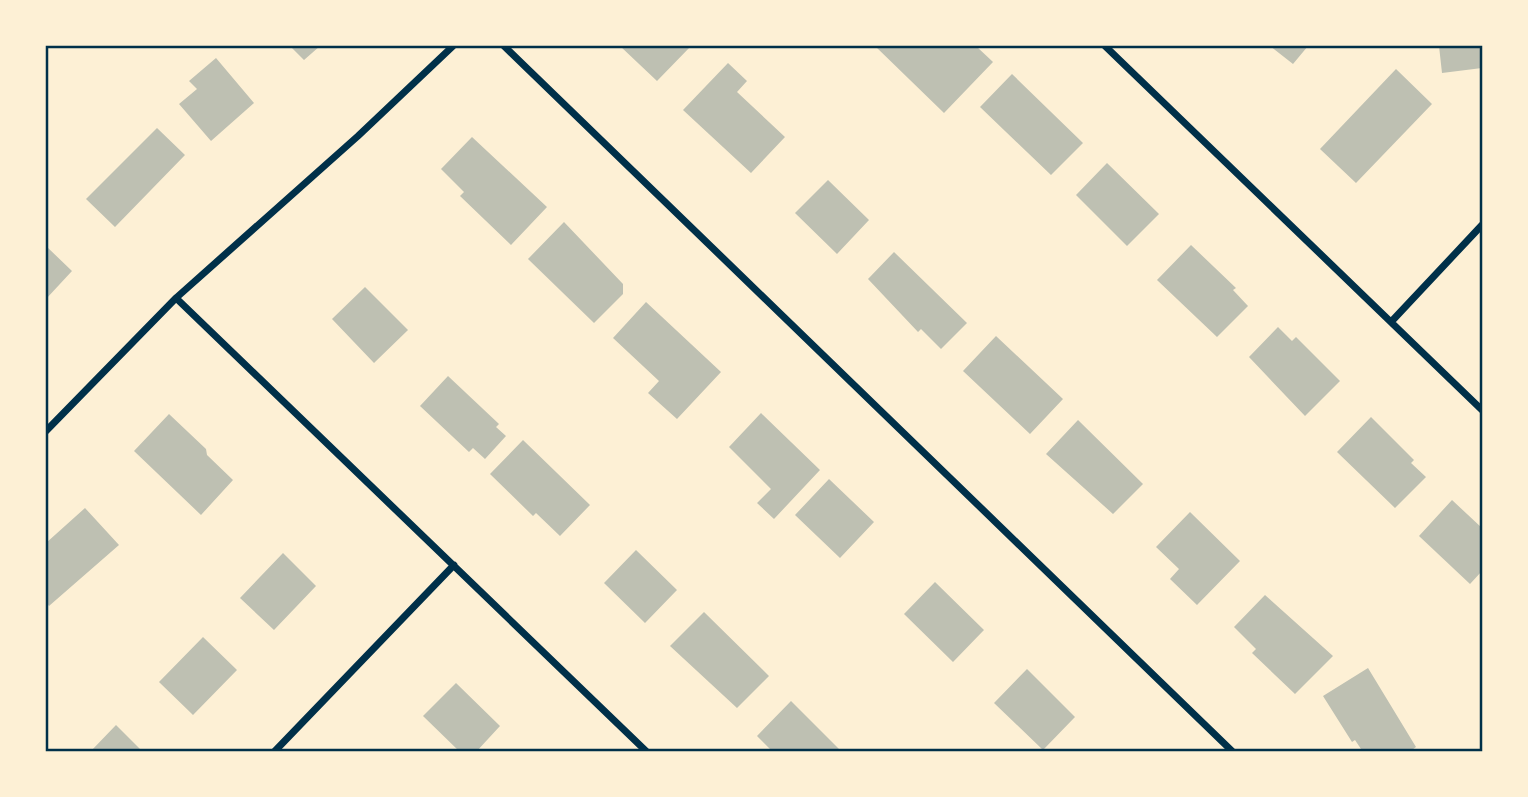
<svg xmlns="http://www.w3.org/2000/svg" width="1528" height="797" font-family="'Sofia Sans Condensed',sans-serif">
	<rect width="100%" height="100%" fill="#fdf0d5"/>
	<!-- building -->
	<path fill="#bec0b2" d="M 290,46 L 320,46 L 304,60 Z
		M 620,46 L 691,46 L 657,81 Z
		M 875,46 L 976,46 L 993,62 L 944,113 Z
		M 1270,46 L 1308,46 L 1293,64 Z
		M 1439,46 L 1482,46 L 1482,68 L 1442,73 Z
		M 216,58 L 254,103 L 211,141 L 179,104 L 197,89 L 189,81 Z
		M 728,63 L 747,81 L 737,92 L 785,137 L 751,173 L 683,110 Z
		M 1396,69 L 1432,104 L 1356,183 L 1320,149 Z
		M 1012,74 L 1083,143 L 1051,175 L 980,107 Z
		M 157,128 L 185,155 L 115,227 L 86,199 Z
		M 472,137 L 547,207 L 511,245 L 460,196 L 464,192 L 441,169 Z
		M 1107,163 L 1159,214 L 1127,246 L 1076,195 Z
		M 828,180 L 869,220 L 837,254 L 795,213 Z
		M 564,222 L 623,284 L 623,294 L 594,323 L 528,259 Z
		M 1191,245 L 1236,288 L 1233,290 L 1248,306 L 1217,337 L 1157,280 Z
		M 46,246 L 72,271 L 46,299 Z
		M 894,252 L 967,323 L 941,349 L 921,329 L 918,332 L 868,279 Z
		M 365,287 L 408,330 L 374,363 L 332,319 Z
		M 646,302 L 721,372 L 677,419 L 648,393 L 659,381 L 613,338 Z
		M 1278,327 L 1292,341 L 1296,337 L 1340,381 L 1305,416 L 1249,357 Z
		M 996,336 L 1063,399 L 1030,434 L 963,371 Z
		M 448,376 L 499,424 L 496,427 L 506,436 L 485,459 L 473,448 L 469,452 L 420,406 Z
		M 761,413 L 820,470 L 774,519 L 757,503 L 771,489 L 729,447 Z
		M 169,414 L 206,449 L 207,455 L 233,480 L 201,515 L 134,451 Z
		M 1371,417 L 1414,460 L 1411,463 L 1426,477 L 1395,508 L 1337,452 Z
		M 1078,420 L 1143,484 L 1113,514 L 1046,454 Z
		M 523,440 L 590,505 L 560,536 L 536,513 L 533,516 L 490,474 Z
		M 829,479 L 874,522 L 840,558 L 795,515 Z
		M 1452,500 L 1482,528 L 1482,571 L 1470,584 L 1419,536 Z
		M 85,508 L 119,545 L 49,606 L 46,602 L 46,543 Z
		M 1190,512 L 1240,561 L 1197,605 L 1170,579 L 1179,569 L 1156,547 Z
		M 636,550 L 677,590 L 645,623 L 604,583 Z
		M 283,553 L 316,586 L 274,630 L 240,598 Z
		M 935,582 L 984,630 L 953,662 L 904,614 Z
		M 1265,595 L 1333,656 L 1295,694 L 1252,653 L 1256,649 L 1234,627 Z
		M 704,612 L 769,676 L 737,708 L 670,646 Z
		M 203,637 L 237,670 L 193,715 L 159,682 Z
		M 1368,668 L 1416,747 L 1409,752 L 1363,752 L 1355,740 L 1352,742 L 1323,696 Z
		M 1027,669 L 1075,717 L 1043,750 L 994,703 Z
		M 456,683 L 500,726 L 476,752 L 460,752 L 423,716 Z
		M 791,701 L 842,752 L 773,752 L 757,736 Z
		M 116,725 L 143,752 L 90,752 Z"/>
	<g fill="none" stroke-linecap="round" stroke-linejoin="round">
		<!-- minor -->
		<path stroke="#003049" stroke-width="7" d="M 504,46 L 1233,752
			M 1105,46 L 1482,410
			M 176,298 L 647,752
			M 1391,322 L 1482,225
			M 46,431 L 176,298 L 358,136 L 453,46
			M 274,752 L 454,565"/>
	</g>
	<!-- border -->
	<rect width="1528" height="797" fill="none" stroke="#fdf0d5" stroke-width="94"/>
	<rect x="47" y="47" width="1434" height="703" fill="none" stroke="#003049" stroke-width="2.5"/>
</svg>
